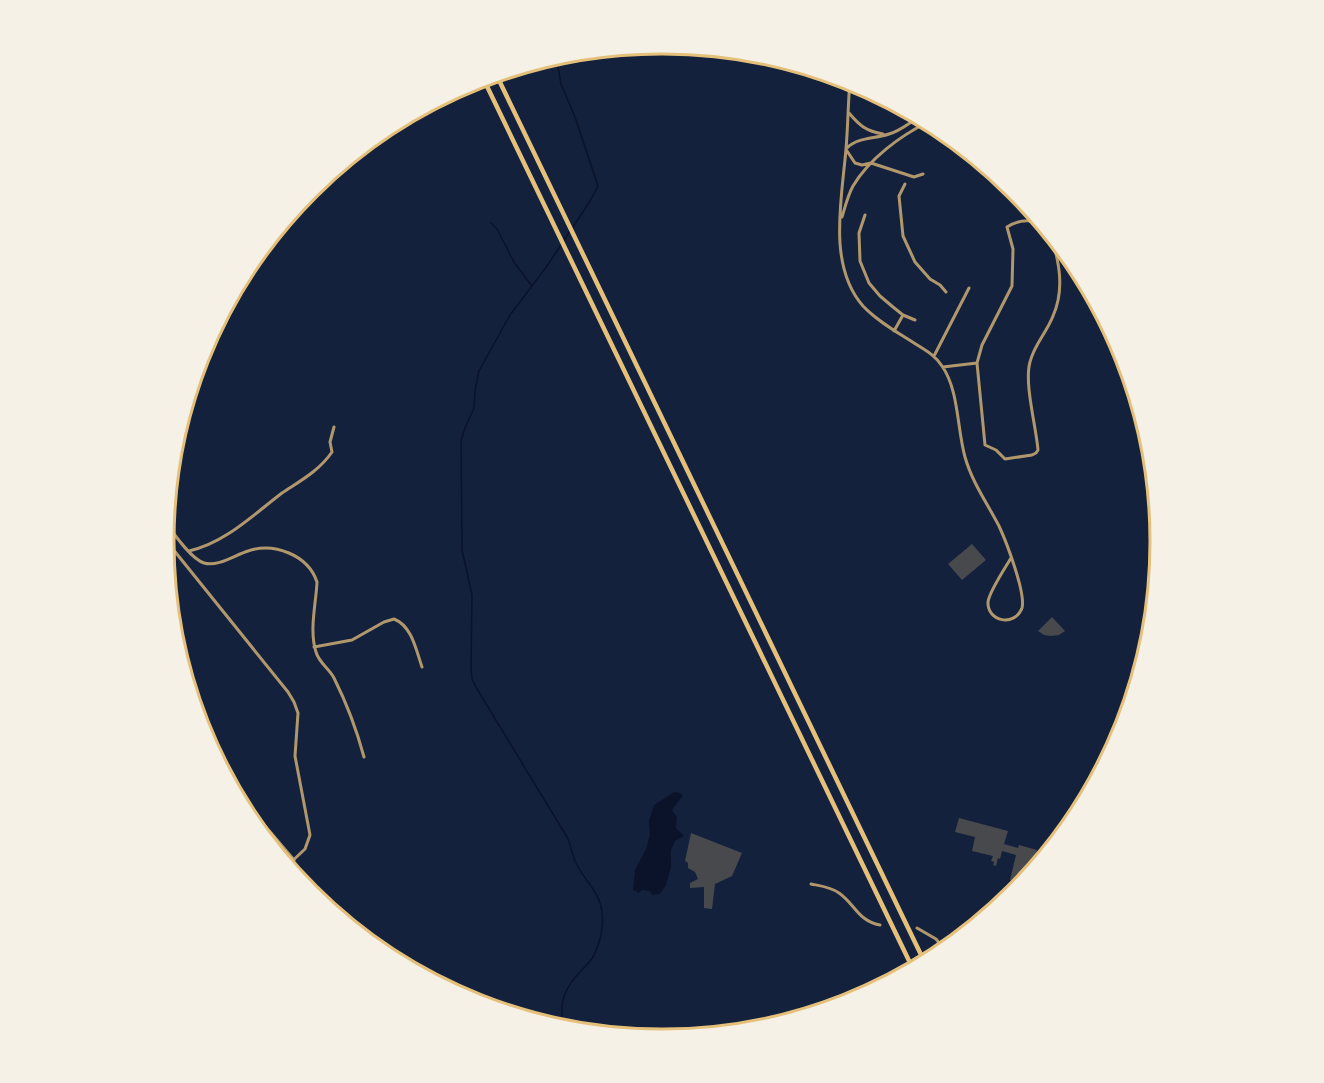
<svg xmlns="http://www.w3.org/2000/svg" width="1324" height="1083" font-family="Karla,sans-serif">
	<rect width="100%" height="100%" fill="#14213d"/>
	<!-- water -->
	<path fill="#0b132b" d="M 674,792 L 680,793 L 683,796 L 677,803 L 672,810 L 677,817 L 676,828 L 684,836 L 675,841 L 671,850 L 671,867 L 666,885 L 660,894 L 652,895 L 650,891 L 642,890 L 639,893 L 633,890 L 635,870 L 646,849 L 650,835 L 649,821 L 654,805 Z"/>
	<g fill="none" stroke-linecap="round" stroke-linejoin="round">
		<!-- stream -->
		<path stroke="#0b132b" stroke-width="1.5" d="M 556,56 L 561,84 L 575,117 L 598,186 L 590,201 L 573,227
			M 454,91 L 464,89
			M 491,223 L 497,229 L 514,262 L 531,285
			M 565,1030 C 558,1007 562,992 578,974 C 583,969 589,963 593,957 C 600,944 604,927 602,912 C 600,892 584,880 576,863 C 572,855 571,845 567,837 L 477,689 L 472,679 L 471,668 L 472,595 L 462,550 L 461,441 L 465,428 L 474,408 L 475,391 L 479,371 L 510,315 L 547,266 L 570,231"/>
	</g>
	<!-- building -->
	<path fill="#48494c" d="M 972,544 L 986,560 L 962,580 L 948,564 Z
		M 1052,617 L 1065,631 L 1059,635 L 1051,636 L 1044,635 L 1038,631 Z
		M 959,818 L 1008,831 L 1004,844 L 1018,848 L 1019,845 L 1037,850 L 1030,874 L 1023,883 L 1010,880 L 1016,855 L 1002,851 L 1000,859 L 998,858 L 996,866 L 993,865 L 994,862 L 991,861 L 993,856 L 972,851 L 975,837 L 955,832 Z
		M 691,833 L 742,853 L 732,876 L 715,884 L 712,909 L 704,908 L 704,887 L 690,888 L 690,883 L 698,879 L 695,872 L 688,868 L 688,863 L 685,861 Z"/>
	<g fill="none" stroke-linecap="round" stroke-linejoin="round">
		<!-- minor -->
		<path stroke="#b1986c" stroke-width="3" d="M 850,81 C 848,103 848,126 846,149 C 842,198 827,265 863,306 C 877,321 897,332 914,343 C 925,350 935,355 942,366 C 959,390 957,429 965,457 C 972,482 987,503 999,526 C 1006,541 1026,593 1022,608 C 1015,627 987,622 988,602 C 989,592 1005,568 1011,558
			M 849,113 C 860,126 866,131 883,134
			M 847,148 C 858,137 875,139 889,134 C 900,131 909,123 919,117
			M 847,151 L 855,163 L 862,165 L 871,163 L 914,177 L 923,174
			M 905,184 L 899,196 L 903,236 L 915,262 L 930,279 L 940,285 L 946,292
			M 865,215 L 859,233 L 860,261 L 869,283 L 880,296 L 893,307 L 903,315 L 915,320
			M 842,217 C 845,207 848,195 853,186 C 869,159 900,136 928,122
			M 1042,224 C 1030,219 1018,220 1007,227 L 1013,249 L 1012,286 L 982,345 L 977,363 L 985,445 L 996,450 L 1005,459 L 1032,455 L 1036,453 L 1038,450 C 1036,426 1024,383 1030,362 C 1034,345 1047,332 1053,316 C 1065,289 1059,262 1051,234
			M 894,331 L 903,315
			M 934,356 L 969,288
			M 943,367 L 977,363
			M 166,523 C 174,534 191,559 204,563 C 218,567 235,555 248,551 C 274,542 308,555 317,582 C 316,604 309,630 316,652 C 319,663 329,668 334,678 C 346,702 357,731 364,757
			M 189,551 C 225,543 253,515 282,493 C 300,481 319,471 332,452 L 330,442 L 334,427
			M 314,647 L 352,640 L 384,622 L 394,619 C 412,626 416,650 422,667
			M 237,797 L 254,813 L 294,860
			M 255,827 L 261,822
			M 811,884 C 821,886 831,887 839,893 C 855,904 858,921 880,925
			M 917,928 L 936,939 L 945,950"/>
		<!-- tertiary -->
		<path stroke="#b1986c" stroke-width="3" d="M 164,538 L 288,692 L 294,702 L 298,713 L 295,756 L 310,835 L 305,849 L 287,866"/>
		<!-- motorway -->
		<path stroke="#e5c07b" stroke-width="4.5" d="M 496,74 L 925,963
			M 483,78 L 913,969"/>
	</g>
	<!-- crop -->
	<path d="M0 0H1324V1083H0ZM661 54H663A487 487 0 0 1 1150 541V542A487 487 0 0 1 663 1029H661A487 487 0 0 1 174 542V541A487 487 0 0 1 661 54Z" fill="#f6f1e7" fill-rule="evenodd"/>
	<path fill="none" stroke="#e5c07b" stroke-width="3" d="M661 54H663A487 487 0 0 1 1150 541V542A487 487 0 0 1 663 1029H661A487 487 0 0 1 174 542V541A487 487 0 0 1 661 54Z"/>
</svg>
